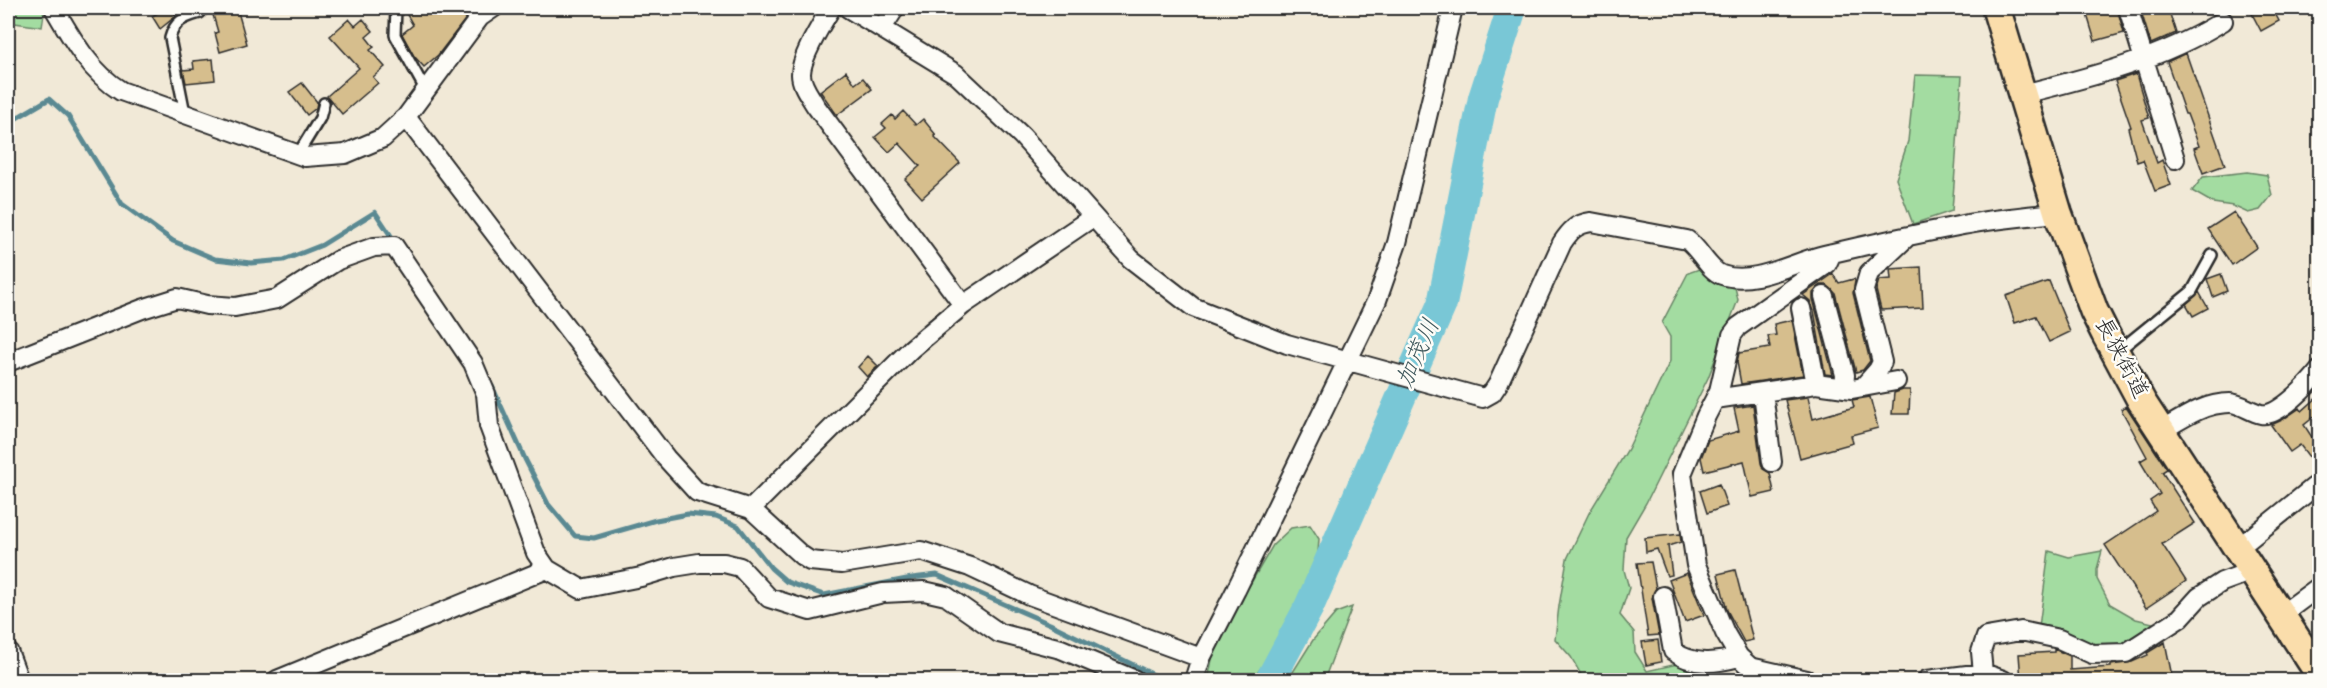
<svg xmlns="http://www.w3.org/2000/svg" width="2327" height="688" font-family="Dekko,'Klee One',sans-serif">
	<rect width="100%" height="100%" fill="#f1e9d7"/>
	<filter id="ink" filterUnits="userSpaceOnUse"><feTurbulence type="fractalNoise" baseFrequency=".0167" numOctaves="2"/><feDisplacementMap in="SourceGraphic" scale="12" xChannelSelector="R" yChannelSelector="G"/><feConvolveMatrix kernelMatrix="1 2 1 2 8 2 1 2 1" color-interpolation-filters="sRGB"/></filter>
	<g filter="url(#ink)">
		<!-- green -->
		<path fill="#a3dca1" stroke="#678466" stroke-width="1.5" d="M 8,8 L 42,8 L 44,14 L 42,27 L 8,22 Z
			M 1915,75 L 1962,76 L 1952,211 L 1913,224 L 1896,179 L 1908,141 Z
			M 2247,172 L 2267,175 L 2272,195 L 2260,210 L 2248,213 L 2233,206 L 2213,203 L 2192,191 L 2203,177 Z
			M 1702,268 L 1734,283 L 1738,300 L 1708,378 L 1646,503 L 1626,537 L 1624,570 L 1629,588 L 1620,615 L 1634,632 L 1635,652 L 1647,671 L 1686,662 L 1718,674 L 1760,680 L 1584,680 L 1571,657 L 1555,639 L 1559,606 L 1567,559 L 1589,513 L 1628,449 L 1670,361 L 1670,337 L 1662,323 L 1688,273 Z
			M 1310,525 L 1319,539 L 1317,565 L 1303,597 L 1266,661 L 1252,680 L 1208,680 L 1213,654 L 1223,631 L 1273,545 L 1291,528 Z
			M 2049,551 L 2069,557 L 2102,551 L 2097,569 L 2097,579 L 2110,604 L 2136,619 L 2157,624 L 2133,639 L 2119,644 L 2092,646 L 2065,631 L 2039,627 Z
			M 1352,607 L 1324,680 L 1288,680 L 1313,640 L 1336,613 Z"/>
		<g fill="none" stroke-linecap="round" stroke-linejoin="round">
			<!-- stream -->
			<path stroke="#5a8992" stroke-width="5" d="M 8,123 L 49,99 L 68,116 L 122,204 L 173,241 L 215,259 L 251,263 L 284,260 L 322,245 L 375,212 L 395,242
				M 492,386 L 525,459 L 548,504 L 575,536 L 594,538 L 656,520 L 688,514 L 716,517 L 738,526 L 771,568 L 787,582 L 824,595 L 912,578 L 937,575 L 1050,624 L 1164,680"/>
			<!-- river -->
			<path stroke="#79c7d6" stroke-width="30" d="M 1270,680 L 1309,607 L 1442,304 L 1483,98 L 1512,8"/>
		</g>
		<!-- building -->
		<path fill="#d6be8d" stroke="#2b2b2b" stroke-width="1.5" d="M 167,8 L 171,8 L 176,16 L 160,29 L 152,16 Z
			M 211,8 L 237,8 L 247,44 L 220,52 L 215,33 L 218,32 Z
			M 403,8 L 474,8 L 438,55 L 424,67 L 414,56 L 402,34 L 413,25 Z
			M 2085,8 L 2117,8 L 2124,33 L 2095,41 Z
			M 2140,8 L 2168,8 L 2176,33 L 2151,44 Z
			M 2249,8 L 2272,8 L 2279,21 L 2261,31 Z
			M 349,19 L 355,26 L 363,19 L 373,31 L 366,37 L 374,47 L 370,50 L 385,67 L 373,77 L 378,83 L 342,114 L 327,96 L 359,68 L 330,36 Z
			M 2186,53 L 2225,165 L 2203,173 L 2194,148 L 2199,146 L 2187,114 L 2185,114 L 2167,62 Z
			M 213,59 L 215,80 L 186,83 L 183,70 L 194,69 L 193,61 Z
			M 846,71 L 855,84 L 863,78 L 872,89 L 837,115 L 820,91 Z
			M 2136,74 L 2149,118 L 2142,120 L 2157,163 L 2162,160 L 2171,185 L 2155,191 L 2143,160 L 2137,162 L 2128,128 L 2131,127 L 2115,81 Z
			M 302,83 L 317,102 L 316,108 L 307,115 L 289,92 Z
			M 903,111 L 916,125 L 923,119 L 936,135 L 934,136 L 960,163 L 922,198 L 905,179 L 920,166 L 899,143 L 889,152 L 875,137 L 886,128 L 882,124 L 892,115 L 895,119 Z
			M 2234,212 L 2257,247 L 2232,265 L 2208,229 Z
			M 1921,267 L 1923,308 L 1881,310 L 1876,290 L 1879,280 L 1891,279 L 1890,269 Z
			M 1833,274 L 1839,283 L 1854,279 L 1855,281 L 1853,293 L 1870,361 L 1863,370 L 1856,372 L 1835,293 L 1827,285 L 1821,285 L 1813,293 L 1813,299 L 1833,375 L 1825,374 L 1814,311 L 1810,301 L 1803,295 Z
			M 2221,274 L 2227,291 L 2213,297 L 2207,279 Z
			M 2049,281 L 2070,332 L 2049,342 L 2036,316 L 2015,323 L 2006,296 Z
			M 2199,292 L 2208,308 L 2193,316 L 2186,304 Z
			M 1792,320 L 1803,375 L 1741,384 L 1737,362 L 1739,353 L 1770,348 L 1768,336 L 1776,335 L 1774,324 Z
			M 868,356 L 878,366 L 867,377 L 858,367 Z
			M 1903,390 L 1910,390 L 1909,414 L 1892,414 L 1894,393 Z
			M 2319,396 L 2319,413 L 2304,425 L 2319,448 L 2319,470 L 2300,445 L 2290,452 L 2271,425 L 2282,420 L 2300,408 L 2302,411 Z
			M 1808,397 L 1813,419 L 1854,407 L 1852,400 L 1870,397 L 1878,428 L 1851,435 L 1853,443 L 1800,458 L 1785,400 Z
			M 1753,405 L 1761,463 L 1763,469 L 1770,473 L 1774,492 L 1752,497 L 1744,461 L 1704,471 L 1701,458 L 1708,440 L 1739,431 L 1734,408 Z
			M 2126,406 L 2167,469 L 2162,472 L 2195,523 L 2162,544 L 2186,581 L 2146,608 L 2105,545 L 2156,511 L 2150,501 L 2160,494 L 2140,461 L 2147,457 L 2121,409 Z
			M 1719,484 L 1727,506 L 1707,513 L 1700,491 Z
			M 1680,534 L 1681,542 L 1668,546 L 1672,575 L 1667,576 L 1657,549 L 1646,552 L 1645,538 Z
			M 1651,562 L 1656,588 L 1652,598 L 1659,635 L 1648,636 L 1637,563 Z
			M 1735,570 L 1753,640 L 1744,642 L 1727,610 L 1718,574 Z
			M 1687,573 L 1704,615 L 1685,622 L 1669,580 Z
			M 1658,640 L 1661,662 L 1646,665 L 1642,642 Z
			M 2165,642 L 2173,681 L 2054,681 L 2054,678 L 2021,680 L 2019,654 L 2054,652 L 2054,649 L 2070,656 L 2070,670 L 2111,667 L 2111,665 L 2132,662 L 2148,655 L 2147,653 Z"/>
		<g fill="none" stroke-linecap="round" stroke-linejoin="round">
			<defs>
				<path id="service" d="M 396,8 L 395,35 L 426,91
					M 185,113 L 170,38 C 175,20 184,18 200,13
					M 298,154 L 320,118 L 324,103
					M 2117,352 L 2192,291 L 2212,255"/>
				<path id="minor" d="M 54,8 C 72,39 90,72 121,91 L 305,157 L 345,154 L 383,138 L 406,117 L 480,17 L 493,8
					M 831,8 C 822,24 801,56 801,74 C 801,85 810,96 815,105 L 963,305
					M 848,8 L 956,74 L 1022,136 L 1131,259 L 1193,307 L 1287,344 L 1483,398 L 1492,393 L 1498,384 L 1562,243 C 1570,231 1576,224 1591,222 L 1687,240 C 1700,249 1708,270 1722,275 C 1754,286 1793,262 1824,255 C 1870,244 1916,234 1963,225 C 1994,219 2026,216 2058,213
					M 2128,8 L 2175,159
					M 882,28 L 895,8
					M 2023,94 C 2092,77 2162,59 2223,21
					M 406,117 L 666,458 L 697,492 L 751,509 L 801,555 L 810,561 L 842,564 L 921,551 L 970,567 L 1029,595 L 1201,658
					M 1824,296 L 1845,375 L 1844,388
					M 1801,308 L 1816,384
					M 8,362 L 142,309 L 177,298 L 207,305 L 235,307 L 277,299 L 338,260 L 374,247 L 394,246 L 473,363 L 486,394 L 489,426 L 536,553 L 547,569 L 581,589 L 641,577 L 674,567 L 699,563 L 724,563 L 740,567 L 769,598 L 810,611 L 883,593 L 924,591 L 946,596 L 999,633 L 1061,649 L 1135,680
					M 1863,387 L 1878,370 L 1882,362 L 1864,290 L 1869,273 L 1906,238
					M 1763,393 L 1772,462
					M 1715,399 L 1816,384 L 1852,389 L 1896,381
					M 2161,431 C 2183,418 2204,403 2230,403 C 2240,403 2251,412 2261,414 C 2278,418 2310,383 2320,370
					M 751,509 L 911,349 L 963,305 L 1093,217
					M 2237,549 L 2314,487
					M 1663,596 L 1673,651 C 1693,666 1716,663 1739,657
					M 2281,615 L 2320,586
					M 8,651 L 19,680
					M 1983,673 L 2003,680
					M 277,680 L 547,569
					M 1194,680 L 1201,658 L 1236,590 L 1377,300 L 1397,243 L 1453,8
					M 1807,680 L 1750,667 L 1739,657 L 1725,633 L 1696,565 L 1682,474 L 1706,416 L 1719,391 L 1732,335 L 1738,327 L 1827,264 L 1832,253
					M 1927,680 L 1983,673 L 1981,652 L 1986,637 L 2021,631 L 2059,639 L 2092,654 L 2126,653 L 2180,618 L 2199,597 L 2222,582 L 2252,571"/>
				<path id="primary" d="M 1996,8 L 2058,213 L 2094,311 L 2105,333 L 2142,402 L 2320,675"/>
			</defs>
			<!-- service casing -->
			<use href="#service" stroke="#2b2b2b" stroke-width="14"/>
			<!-- minor casing -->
			<use href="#minor" stroke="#2b2b2b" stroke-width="22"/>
			<!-- primary casing -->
			<use href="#primary" stroke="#2b2b2b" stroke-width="32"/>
			<!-- service -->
			<use href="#service" stroke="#fdfcf7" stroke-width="9"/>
			<!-- minor -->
			<use href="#minor" stroke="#fdfcf7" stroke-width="18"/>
			<!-- primary -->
			<use href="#primary" stroke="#faddab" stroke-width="27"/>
		</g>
	</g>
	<g text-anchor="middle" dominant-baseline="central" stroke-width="5" stroke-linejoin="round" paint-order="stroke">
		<!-- street labels -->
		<g font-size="22" fill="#2b2b2b" stroke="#fdfcf7">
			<text transform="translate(2120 359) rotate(62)">長狭街道</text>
		</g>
		<!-- water labels -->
		<g font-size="24" font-style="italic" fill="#425a5e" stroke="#fdfcf7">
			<text transform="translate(1420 354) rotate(-66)">加茂川</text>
		</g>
	</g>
	<!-- margin -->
	<rect width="2327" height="688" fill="none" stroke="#fdfcf7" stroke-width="30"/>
	<rect x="15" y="15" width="2297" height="658" fill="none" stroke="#2b2b2b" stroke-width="2" filter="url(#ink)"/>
</svg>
